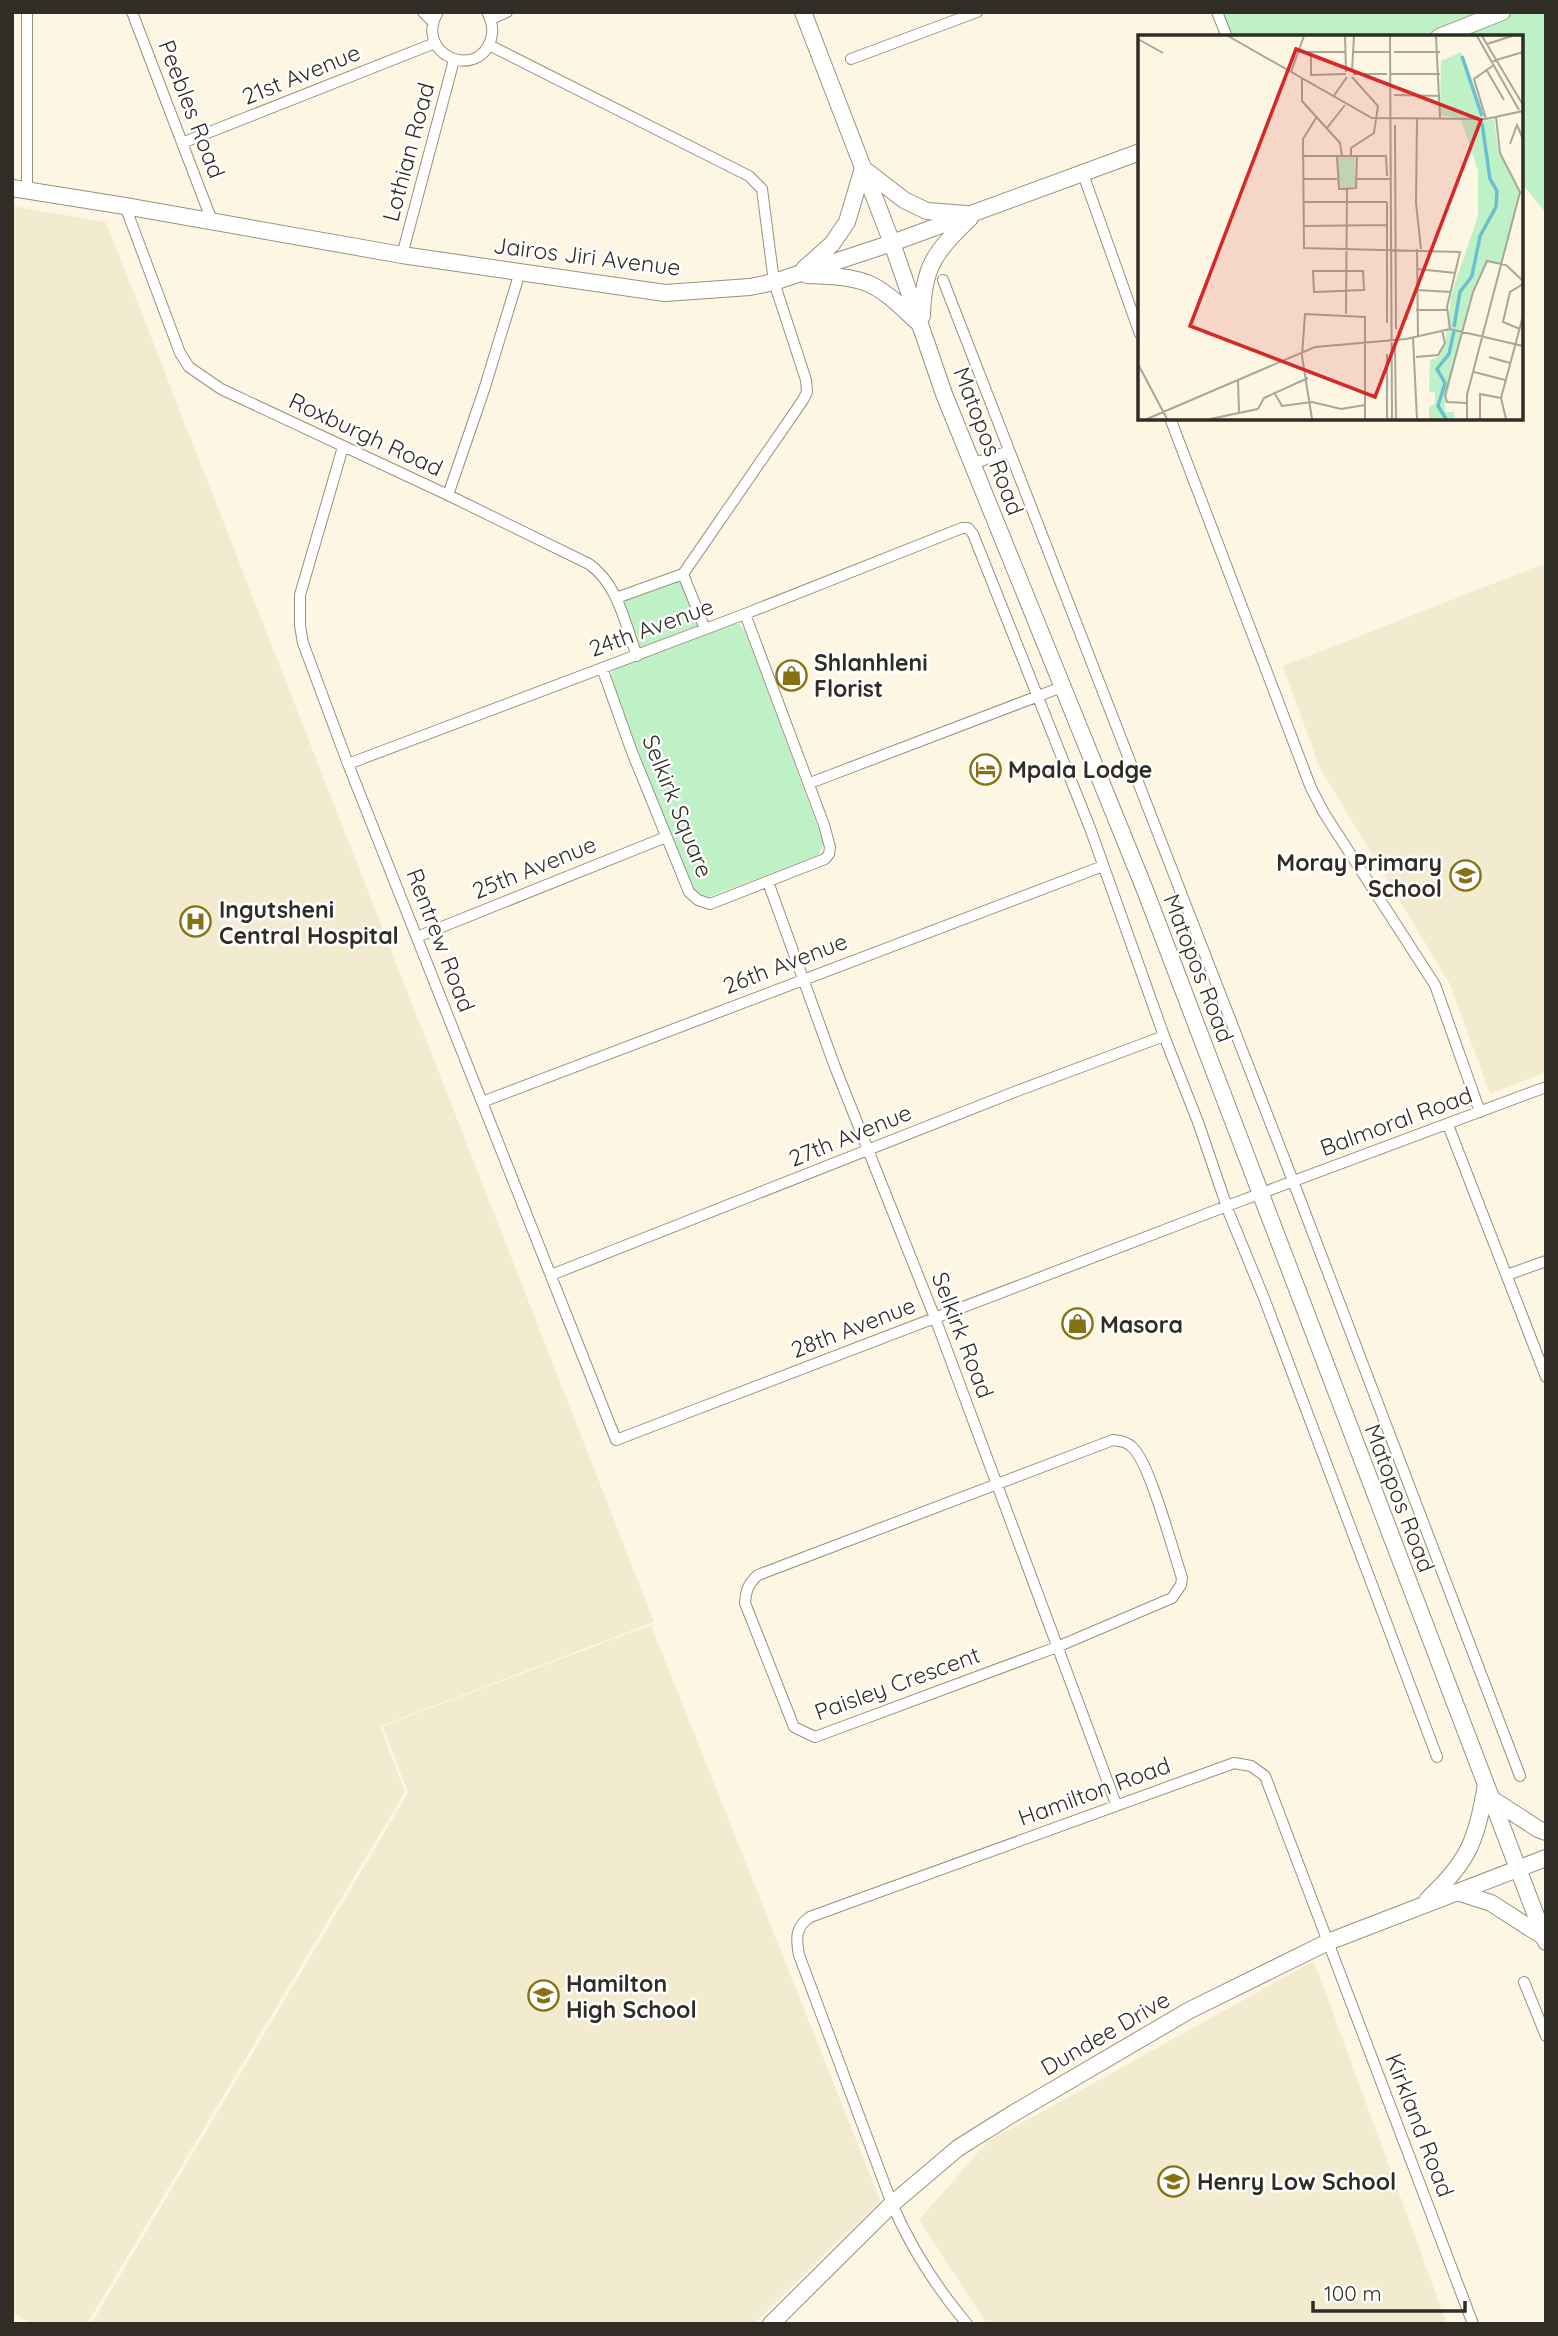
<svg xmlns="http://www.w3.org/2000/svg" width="1558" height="2336" font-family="Quicksand,sans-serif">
	<rect width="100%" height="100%" fill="#fcf6e3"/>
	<!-- built -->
	<path fill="#f3ebd0" d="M 12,206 L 106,222 L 654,1622 L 380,1726 L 405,1792 L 87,2324 L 31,2324 L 12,2312 Z
		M 1546,563 L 1546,1072 L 1490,1094 L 1450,984 L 1319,766 L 1283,666 Z
		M 651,1625 L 880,2200 L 754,2324 L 91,2324 L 408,1793 L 383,1726 Z
		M 1314,1961 L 1447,2324 L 987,2324 L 919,2220 L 987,2142 Z"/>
	<!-- green -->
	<path fill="#bff1c7" d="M 1222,12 L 1546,12 L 1546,213 L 1521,182 L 1521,37 L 1231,37 Z
		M 681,578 L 699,627 L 640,649 L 622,600 Z
		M 734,624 L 739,624 L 745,631 L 824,844 L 819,855 L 709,897 L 703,896 L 693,889 L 612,685 L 611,675 L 613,669 Z"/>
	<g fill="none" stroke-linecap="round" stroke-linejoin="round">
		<defs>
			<path id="street" d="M 132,12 L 212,221
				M 423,12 L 433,22
				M 438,12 C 413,54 478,82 491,39 C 494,29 492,21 487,12
				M 1217,12 L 1227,37
				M 491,19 L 507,12
				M 489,45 L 749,176 L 762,189 L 774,282 L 806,380 L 807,392 L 803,400 L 683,574 L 705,629
				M 851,59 L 977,12
				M 182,143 L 435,43
				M 1083,174 L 1140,334
				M 27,190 L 27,12
				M 125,206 L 180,353 L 189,367 L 221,389 L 448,495 L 589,564 C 618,584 625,624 637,656
				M 402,255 L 454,60
				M 943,280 L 1293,1181 L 1520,1776
				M 1170,418 L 1311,788 L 1324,813 L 1435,985 L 1480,1112
				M 343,447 L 300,595 L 300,626 L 303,643 L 348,764 L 616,1440 L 1227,1206 L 1546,1087
				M 972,464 L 1009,451
				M 448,495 L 484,390 L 520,272
				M 616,598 L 683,574
				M 602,668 L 632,752 L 689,892 L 698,900 L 710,904 L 825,859 L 829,854 L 830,847 L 824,825 L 745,614
				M 348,764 L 745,614 L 962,528 L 968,528 L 973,534 L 1090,828 L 1164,1036 L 1198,1122 L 1229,1213 L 1264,1298 L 1437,1757
				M 810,783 L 1062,687
				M 768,882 L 835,1067 L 935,1318 L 1116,1804
				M 417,937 L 666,837
				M 482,1102 L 1103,866
				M 1448,1125 L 1546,1377
				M 551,1275 L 1017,1091 L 1164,1036
				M 1507,1275 L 1546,1261
				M 1113,1440 C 1121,1441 1128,1442 1133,1448 C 1150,1464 1173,1551 1182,1578 L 1181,1585 L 1172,1598 L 1057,1647 L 815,1737 L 794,1727 L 745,1603 C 746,1590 748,1584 758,1575 Z
				M 1524,1982 L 1546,2036
				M 967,2324 C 936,2287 911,2248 892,2204 L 799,1955 C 796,1939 795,1927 810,1917 L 1234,1763 L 1251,1766 L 1265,1776 L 1473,2324"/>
			<path id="secondary" d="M 803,12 L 892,243 L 944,394 L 1145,890 L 1546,1942
				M 1439,37 L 1502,12
				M 868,172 L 904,200 L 927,211 L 966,214
				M 12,188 L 125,206 L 402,255 L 665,293 L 750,287 L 774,282 L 892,243 L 1140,152
				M 804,269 L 832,244 L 847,222 L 863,168
				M 807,275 C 827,276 848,276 867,283 C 887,291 904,310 920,324
				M 922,316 C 923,266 935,252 970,218
				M 1492,1799 L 1538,1829 L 1546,1832
				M 1457,1892 L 1491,1903 L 1544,1937
				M 1428,1899 C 1470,1860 1476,1840 1486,1785
				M 771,2324 L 892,2204 L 958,2148 L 1014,2113 L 1190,2010 L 1328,1942 L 1546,1858"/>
		</defs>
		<!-- street casing -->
		<use href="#street" stroke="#979280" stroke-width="12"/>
		<!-- secondary casing -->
		<use href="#secondary" stroke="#979280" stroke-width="18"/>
		<!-- street -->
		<use href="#street" stroke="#fff" stroke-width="10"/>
		<!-- secondary -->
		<use href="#secondary" stroke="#fff" stroke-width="16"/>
	</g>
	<!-- icons -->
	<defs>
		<symbol id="shop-ring" viewBox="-11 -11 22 22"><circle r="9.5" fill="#fff" stroke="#857214" stroke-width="1.5"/><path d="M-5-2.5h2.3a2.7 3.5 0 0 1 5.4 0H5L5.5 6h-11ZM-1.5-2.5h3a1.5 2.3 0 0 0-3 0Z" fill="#857214"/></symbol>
		<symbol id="hotel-ring" viewBox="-11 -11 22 22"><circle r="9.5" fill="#fff" stroke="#857214" stroke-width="1.5"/><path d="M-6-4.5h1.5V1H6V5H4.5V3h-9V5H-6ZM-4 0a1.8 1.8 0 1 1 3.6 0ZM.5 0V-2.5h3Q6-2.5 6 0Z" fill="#857214"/></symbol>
		<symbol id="school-ring" viewBox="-11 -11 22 22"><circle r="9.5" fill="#fff" stroke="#857214" stroke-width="1.5"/><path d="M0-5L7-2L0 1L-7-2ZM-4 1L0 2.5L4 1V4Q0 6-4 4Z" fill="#857214"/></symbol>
		<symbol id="hospital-ring" viewBox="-11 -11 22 22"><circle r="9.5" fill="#fff" stroke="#857214" stroke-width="1.5"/><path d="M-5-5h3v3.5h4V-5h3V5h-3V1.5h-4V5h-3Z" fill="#857214"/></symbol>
	</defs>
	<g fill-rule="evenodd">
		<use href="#shop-ring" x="774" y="658" width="35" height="35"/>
		<use href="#hotel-ring" x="968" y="752" width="35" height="35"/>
		<use href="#school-ring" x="1448" y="858" width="35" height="35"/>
		<use href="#hospital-ring" x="178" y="904" width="35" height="35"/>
		<use href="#shop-ring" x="1060" y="1306" width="35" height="35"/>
		<use href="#school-ring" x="526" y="1978" width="35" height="35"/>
		<use href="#school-ring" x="1156" y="2164" width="35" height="35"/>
	</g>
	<g text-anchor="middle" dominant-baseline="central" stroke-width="5" stroke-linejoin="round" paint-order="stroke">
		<!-- street labels -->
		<g font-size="23" fill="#2f2d25" stroke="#fff">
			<text transform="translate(301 74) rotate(-22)">21st Avenue</text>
			<text transform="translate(192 109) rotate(69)">Peebles Road</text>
			<text transform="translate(408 152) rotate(-75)">Lothian Road</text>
			<text transform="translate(587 256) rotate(7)">Jairos Jiri Avenue</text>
			<text transform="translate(366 434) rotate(25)">Roxburgh Road</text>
			<text transform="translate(989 441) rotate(69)">Matopos Road</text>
			<text transform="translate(651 627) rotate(-20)">24th Avenue</text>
			<text transform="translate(678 806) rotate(68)">Selkirk Square</text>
			<text transform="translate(534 867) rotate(-22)">25th Avenue</text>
			<text transform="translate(441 940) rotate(69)">Rentrew Road</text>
			<text transform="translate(785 963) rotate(-21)">26th Avenue</text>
			<text transform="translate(1199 968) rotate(69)">Matopos Road</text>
			<text transform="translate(1396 1121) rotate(-20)">Balmoral Road</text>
			<text transform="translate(850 1135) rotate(-22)">27th Avenue</text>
			<text transform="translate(853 1327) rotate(-21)">28th Avenue</text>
			<text transform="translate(963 1335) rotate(69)">Selkirk Road</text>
			<text transform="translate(1400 1498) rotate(69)">Matopos Road</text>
			<text transform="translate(897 1683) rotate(-20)">Paisley Crescent</text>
			<text transform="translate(1094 1791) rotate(-20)">Hamilton Road</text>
			<text transform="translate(1105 2033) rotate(-30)">Dundee Drive</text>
			<text transform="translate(1420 2125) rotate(69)">Kirkland Road</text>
		</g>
		<!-- poi labels -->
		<g font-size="23" font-weight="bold" fill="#2f2d25" stroke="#fff" text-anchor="start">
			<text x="814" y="662">Shlanhleni<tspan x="814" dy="26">Florist</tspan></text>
			<text x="1008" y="769">Mpala Lodge</text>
			<text x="1442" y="862" text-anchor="end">Moray Primary<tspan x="1442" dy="26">School</tspan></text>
			<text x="219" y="909">Ingutsheni<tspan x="219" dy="26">Central Hospital</tspan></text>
			<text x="1100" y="1324">Masora</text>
			<text x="566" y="1983">Hamilton<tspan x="566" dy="26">High School</tspan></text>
			<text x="1197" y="2181">Henry Low School</text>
		</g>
	</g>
	<!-- overview -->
	<g transform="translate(1138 35)">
		<rect width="385" height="385" fill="#fcf6e3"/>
		<path d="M 323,17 L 348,86 L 356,84 L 360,114 L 381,156 L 364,229 L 349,225 L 334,258 L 307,370 L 307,377 L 316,377 L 317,384 L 291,384 L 291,372 L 297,369 L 297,357 L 291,357 L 292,325 L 300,322 L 307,309 L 314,257 L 340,181 L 340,136 L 323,84 L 302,80 L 303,26 ZM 200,122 L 217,122 L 218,151 L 201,153 Z" fill="#bff1c7"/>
		<path fill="none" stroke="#6bbfd2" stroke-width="3.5" d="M 324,21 L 344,81M 316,292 L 322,257 L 334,241 L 342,201 L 358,172 L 359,156 L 352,144 L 344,88M 308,384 L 300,371 L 307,348 L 299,334 L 311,319 L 316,296"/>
		<path fill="none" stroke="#aaa697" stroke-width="2" d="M 90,1 L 234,83 L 348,84 L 385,76M 207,1 L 208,37M 252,1 L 254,384M 298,1 L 302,83M 339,1 L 381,75M 344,1 L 385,70M 0,4 L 25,18M 349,9 L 374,1M 161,17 L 207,17M 216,17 L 253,17M 256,17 L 302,17M 355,26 L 385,17M 348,34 L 366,65M 214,36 L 216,1M 153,37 L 166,1M 215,39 L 249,39M 253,39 L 302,39M 173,40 L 208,39M 173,41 L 173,17M 164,44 L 164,66 L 202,108 L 204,121M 256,60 L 302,61M 195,62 L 209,42M 178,83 L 165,104 L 166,213 L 322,217 L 309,272 L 312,294M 279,84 L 278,168 L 283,214M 348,84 L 336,44 L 356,30M 257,90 L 258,294M 189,93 L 207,70M 372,109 L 379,90 L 385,104M 165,121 L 248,121 L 249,141M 199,121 L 201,154 L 218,153 L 219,121M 213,121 L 213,113 L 236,98 L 240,71 L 214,42M 165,144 L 199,144M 219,144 L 253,144M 165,167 L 249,167M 165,191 L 249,190M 279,214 L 280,301M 279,234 L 318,238M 175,236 L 225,236 L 226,255 L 176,257 ZM 279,255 L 313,257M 278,275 L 309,275M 208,279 L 209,154M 249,288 L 249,167M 382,294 L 365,287 L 372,257 L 385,249M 275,303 L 279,384M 257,310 L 258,384M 249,319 L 249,384M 278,322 L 300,320 L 307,308 L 304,295M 351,322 L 372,328M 0,329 L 29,384M 336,337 L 367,345M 100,345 L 101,377M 136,357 L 144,371 L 174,367 L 203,374 L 227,370M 329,368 L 309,367 L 307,360 L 335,257 L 349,226 L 368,230 L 385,246M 120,374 L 126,363 L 170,343M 9,384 L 177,312 L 268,304 L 312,294 L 385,311M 72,384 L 120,374M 174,384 L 164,321 L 167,279 L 227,282 L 227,384M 329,384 L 329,360 L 382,157 L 362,118 L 358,82M 342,384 L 342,359 L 363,363M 368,384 L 363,363 L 385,281"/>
		<path fill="#d62828" fill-opacity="0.15" stroke="#d62828" stroke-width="3.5" d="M 158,14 L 343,85 L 237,362 L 52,291 Z"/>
		<rect width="385" height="385" fill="none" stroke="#2f2d25" stroke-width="3.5"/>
	</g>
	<!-- border -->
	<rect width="1558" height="2336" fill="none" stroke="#2f2d25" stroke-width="28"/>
	<!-- scale -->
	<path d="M1313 2301v10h152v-10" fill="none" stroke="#2f2d25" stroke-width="3.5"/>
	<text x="1324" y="2301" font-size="21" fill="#2f2d25" stroke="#ffffff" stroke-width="5" paint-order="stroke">100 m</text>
</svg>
